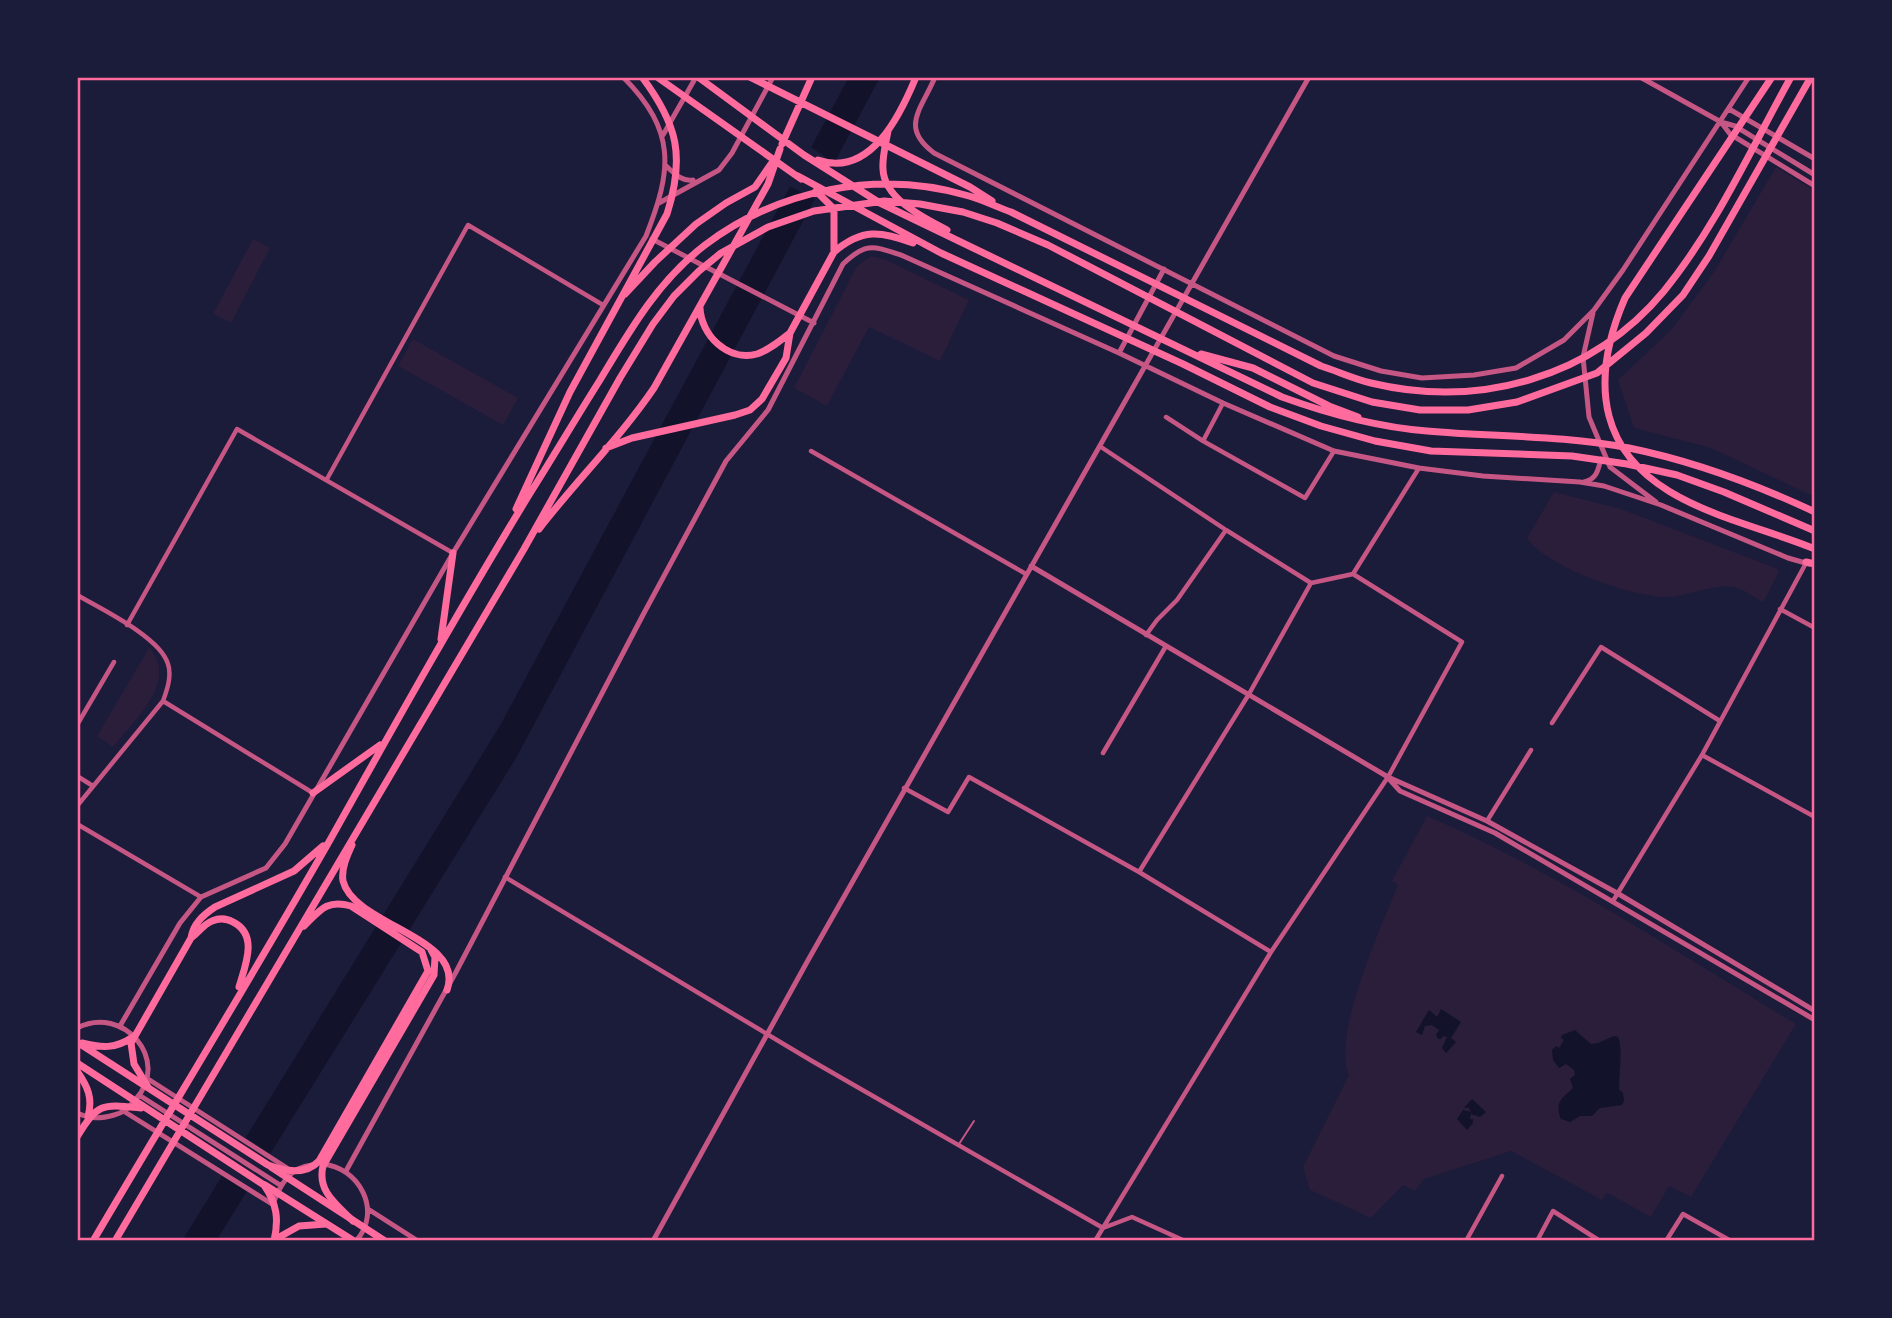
<svg xmlns="http://www.w3.org/2000/svg" width="1892" height="1318" font-family="Figtree,sans-serif">
	<rect width="100%" height="100%" fill="#1b1b3a"/>
	<!-- green -->
	<path fill="#2a1e3b" d="M 1776,167 L 1815,191 L 1815,497 L 1711,448 L 1634,428 L 1618,380 L 1672,329 L 1714,272 Z
		M 253,239 L 270,248 L 231,323 L 213,314 Z
		M 871,256 L 884,259 L 969,300 L 940,361 L 869,327 L 827,406 L 794,388 L 857,266 Z
		M 413,339 L 518,398 L 503,425 L 398,366 Z
		M 1554,492 L 1621,509 L 1778,569 L 1778,574 L 1763,602 C 1755,598 1744,589 1734,587 C 1712,583 1687,598 1664,597 C 1629,596 1547,567 1527,538 Z
		M 149,648 C 180,680 133,722 113,747 L 97,736 Z
		M 1427,816 C 1556,871 1676,952 1796,1024 L 1691,1197 L 1669,1186 L 1651,1217 L 1607,1193 L 1602,1200 L 1511,1151 L 1424,1179 L 1415,1191 L 1403,1185 L 1371,1218 L 1310,1190 L 1303,1167 L 1349,1075 C 1331,1036 1382,925 1398,885 L 1392,881 Z"/>
	<!-- water -->
	<path fill="#12122b" d="M 849,77 L 880,77 L 516,758 L 216,1241 L 182,1241 L 501,724 Z
		M 1441,1009 L 1461,1022 L 1451,1038 L 1456,1042 L 1446,1053 L 1442,1048 L 1447,1037 L 1443,1036 L 1441,1039 L 1438,1039 L 1436,1035 L 1439,1030 L 1432,1025 L 1425,1026 L 1422,1035 L 1416,1032 L 1429,1010 L 1437,1017 Z
		M 1575,1030 L 1591,1044 L 1598,1043 L 1614,1036 L 1618,1037 C 1623,1046 1619,1076 1619,1089 L 1623,1093 L 1624,1101 L 1622,1105 L 1600,1108 L 1592,1116 L 1580,1116 L 1570,1122 L 1561,1119 C 1554,1103 1562,1098 1573,1088 L 1570,1079 L 1575,1075 L 1574,1070 L 1566,1064 L 1559,1068 L 1553,1060 L 1552,1050 L 1556,1046 L 1559,1048 L 1564,1040 L 1561,1038 L 1562,1035 Z
		M 1472,1099 L 1486,1112 L 1480,1117 L 1471,1114 L 1470,1119 L 1473,1119 L 1473,1123 L 1467,1130 L 1457,1119 L 1463,1110 L 1471,1112 L 1469,1108 L 1464,1108 Z"/>
	<!-- pier -->
	<path fill="#1b1b3a" d="M 808,145 L 837,165 L 818,201 L 787,185 Z
		M 243,1136 L 273,1155 L 249,1193 L 219,1174 Z"/>
	<g fill="none" stroke-linecap="round" stroke-linejoin="round">
		<!-- service -->
		<path stroke="#c65784" stroke-width="2" d="M 959,1144 L 974,1121"/>
		<!-- minor -->
		<path stroke="#c65784" stroke-width="4.5" d="M 1166,417 L 1203,441 L 1305,498 L 1334,451
			M 1203,441 L 1223,403
			M 811,451 L 1026,574
			M 327,479 L 468,225 L 603,305
			M 1353,574 L 1419,468
			M 77,595 C 101,609 160,637 168,664 C 172,676 167,690 163,701 L 313,793
			M 1780,609 L 1815,628
			M 127,625 L 237,429 L 453,553
			M 1146,635 L 1157,620 L 1177,600 L 1226,530
			M 1552,723 L 1601,647 L 1720,721
			M 77,725 L 114,662
			M 1103,753 L 1166,646
			M 1702,755 L 1815,817
			M 77,776 L 93,786
			M 904,788 L 948,812 L 969,777 L 1139,872 L 1271,952
			M 77,806 L 163,701
			M 1487,821 L 1531,750
			M 77,824 L 201,897
			M 1139,872 L 1249,694 L 1311,583
			M 505,877 L 812,1061 L 1103,1228 L 1132,1217 L 1185,1241
			M 1613,901 L 1702,755 L 1806,563
			M 1095,1241 L 1271,952 L 1388,777 L 1462,642 L 1353,574 L 1311,583 L 1226,530 L 1101,447
			M 1466,1241 L 1502,1176
			M 1537,1241 L 1553,1211 L 1600,1241
			M 1666,1241 L 1683,1214 L 1731,1241"/>
		<!-- tertiary -->
		<path stroke="#c65784" stroke-width="5" d="M 935,77 C 922,109 899,127 934,153 L 1334,356 L 1381,371 L 1422,378 L 1474,375 L 1516,368 L 1564,340 L 1594,310 L 1623,270 L 1749,77
			M 1640,77 L 1721,122 L 1735,126 L 1815,175
			M 1729,109 L 1815,159
			M 1721,122 L 1730,134 L 1815,186
			M 663,135 L 696,77
			M 665,165 C 673,172 681,182 693,180
			M 659,203 L 719,170 L 732,153 L 773,77
			M 652,239 L 814,323
			M 1593,313 L 1583,357 L 1589,417 L 1610,467 L 1656,502
			M 1119,353 L 1164,269
			M 1584,482 C 1597,479 1598,470 1601,459
			M 1031,566 L 1388,777 L 1487,821 L 1617,893 L 1815,1011
			M 1390,780 L 1400,791 L 1495,833 L 1815,1020
			M 120,1026 L 180,923 L 201,897 L 266,868 L 285,844 L 453,553 L 646,236 C 672,170 677,131 623,77
			M 77,1028 C 123,1004 171,1060 136,1099 C 128,1108 125,1112 114,1115 C 100,1119 90,1119 77,1113
			M 148,1079 L 287,1168
			M 139,1095 L 280,1185
			M 125,1112 L 272,1204
			M 322,1164 C 359,1167 383,1211 356,1241
			M 346,1171 L 456,972 L 644,613 L 726,461 L 768,410 L 843,264 C 866,242 873,246 901,255 L 1119,353 L 1223,403 L 1334,451 L 1419,468 L 1483,476 L 1580,482 L 1604,486 L 1661,505 L 1788,558 L 1809,564
			M 273,1204 C 280,1185 290,1167 312,1165
			M 368,1209 L 418,1241
			M 653,1241 L 807,962 L 1309,77"/>
		<!-- primary -->
		<path stroke="#ff6b9d" stroke-width="7" d="M 271,1167 L 385,1241
			M 265,1185 L 354,1241"/>
		<!-- trunk -->
		<path stroke="#ff6b9d" stroke-width="7" d="M 657,77 L 801,179
			M 698,77 L 804,155 L 880,203 L 1282,397 C 1329,414 1376,427 1427,431 C 1493,437 1563,435 1629,448 C 1693,461 1755,484 1815,512
			M 750,77 L 970,187 L 992,201
			M 1772,77 L 1625,298 C 1609,335 1599,377 1609,416 C 1632,504 1743,519 1815,549
			M 888,131 C 886,143 882,157 883,169 C 884,199 923,217 947,230
			M 782,144 L 812,77
			M 818,160 C 870,178 900,116 916,77
			M 798,176 L 941,253 L 1183,364 L 1270,407 L 1321,426 L 1375,441 L 1431,451 L 1572,456 L 1627,464 L 1677,475 L 1724,492 L 1815,531
			M 834,252 C 862,228 881,231 913,243
			M 625,294 L 655,262 L 696,224 L 726,203 L 755,187 L 771,164
			M 700,308 C 701,335 728,362 757,354 C 769,350 780,341 790,333
			M 1201,354 L 1253,368 L 1329,406 L 1358,417
			M 606,448 L 632,438 L 735,415 L 750,410 L 762,399 L 786,358 L 790,333 L 834,252 L 834,209 L 816,191
			M 516,509 L 570,392 L 667,214 C 685,157 678,125 642,77
			M 539,529 C 576,481 620,438 654,388 L 768,184 L 780,149
			M 1806,562 L 1815,564
			M 441,639 L 453,553
			M 313,793 L 380,745
			M 352,845 C 347,856 341,869 343,881 C 354,925 466,938 447,990
			M 191,938 C 198,933 204,924 212,921 C 219,918 226,918 233,922 C 259,935 245,966 239,987
			M 77,1042 L 268,1165 C 284,1171 305,1176 319,1161 L 428,971 L 422,952 L 351,906 C 327,899 320,910 304,926
			M 82,1043 C 102,1048 115,1049 133,1037
			M 77,1063 L 264,1185 C 277,1204 279,1219 274,1241
			M 77,1071 C 88,1087 93,1098 88,1117
			M 148,1087 L 134,1064 L 131,1043 L 191,938 C 193,924 203,915 215,907 L 294,871 L 323,846
			M 77,1137 C 98,1102 103,1104 141,1108
			M 353,1221 C 336,1204 317,1191 323,1166 L 434,975 L 435,957 L 430,948
			M 274,1240 L 299,1226 L 326,1224
			M 93,1241 C 172,1107 253,975 330,840 C 395,724 460,608 529,495 C 553,457 576,418 600,380 C 630,330 658,281 705,245 C 779,189 880,169 969,196 C 983,200 997,207 1011,212 L 1321,366 C 1337,371 1354,379 1371,383 C 1479,409 1592,378 1664,291 C 1716,227 1751,149 1791,77
			M 115,1241 L 524,549 L 620,378 L 653,324 L 674,296 L 699,271 L 721,253 L 768,227 L 814,211 L 884,201 L 920,204 L 963,212 L 997,223 L 1048,245 L 1313,383 L 1372,402 L 1420,410 L 1468,410 L 1517,402 L 1597,373 L 1646,333 L 1683,295 L 1709,256 L 1811,77"/>
	</g>
	<!-- border -->
	<rect width="1892" height="1318" fill="none" stroke="#1b1b3a" stroke-width="158"/>
	<rect x="79" y="79" width="1734" height="1160" fill="none" stroke="#ff6b9d" stroke-width="2.5"/>
</svg>
